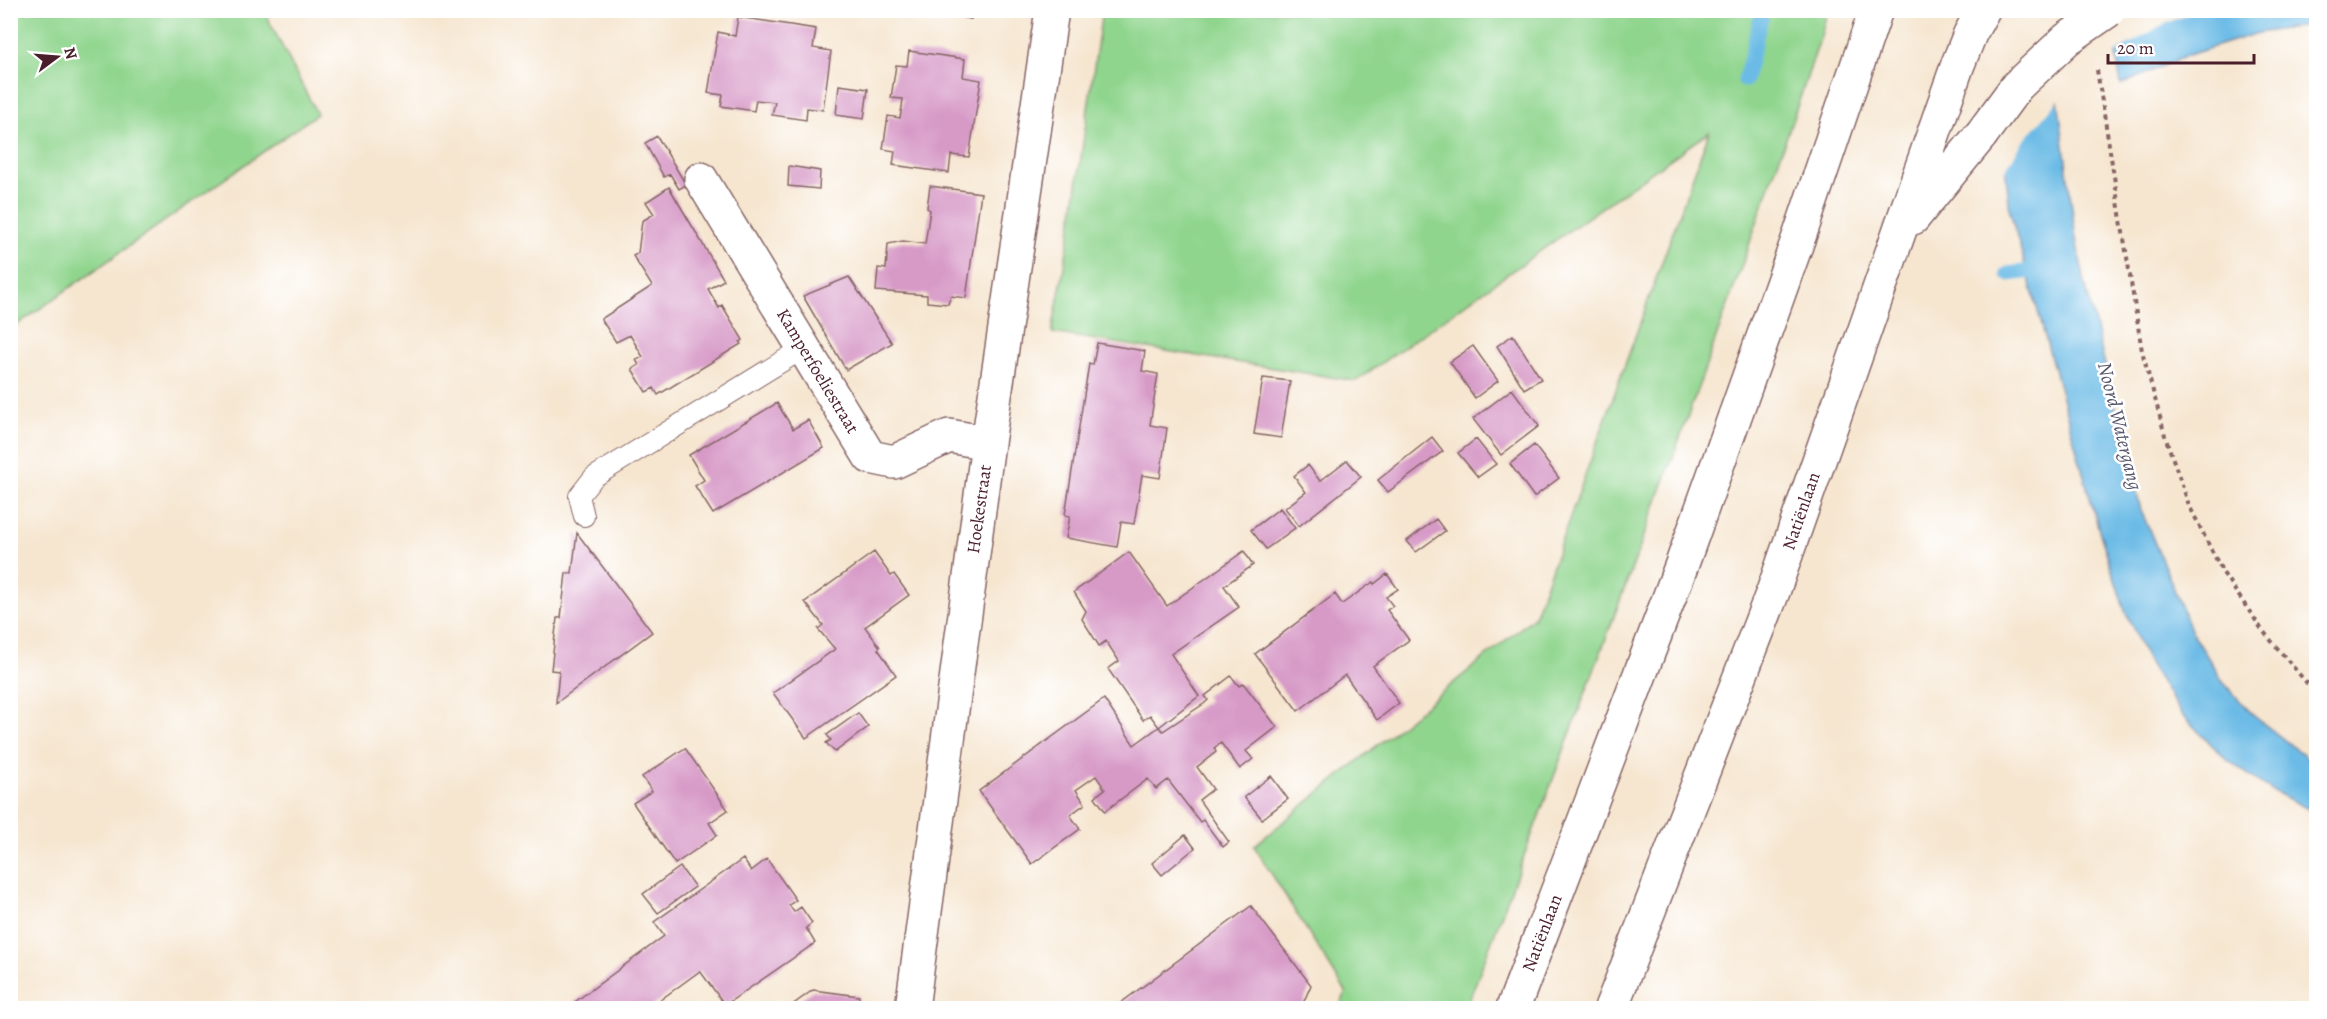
<svg xmlns="http://www.w3.org/2000/svg" width="2327" height="1019" font-family="Alegreya,serif">
	<rect width="100%" height="100%" fill="#fff"/>
	<filter id="ink" filterUnits="userSpaceOnUse"><feTurbulence type="fractalNoise" baseFrequency=".0167" numOctaves="2"/><feDisplacementMap in="SourceGraphic" scale="12" xChannelSelector="R" yChannelSelector="G"/><feConvolveMatrix kernelMatrix="1 2 1 2 8 2 1 2 1" color-interpolation-filters="sRGB"/></filter>
	<filter id="wash" filterUnits="userSpaceOnUse"><feTurbulence type="fractalNoise" baseFrequency=".008" numOctaves="4" result="noise"/><feDisplacementMap in="SourceGraphic" scale="24" xChannelSelector="R" yChannelSelector="G"/><feGaussianBlur stdDeviation="1.35" result="paint"/><feColorMatrix in="noise" values="0 0 0 0 0 0 0 0 0 0 0 0 0 0 0 0 0 1.4 0 .05"/><feComposite in="paint" operator="in"/></filter>
	<g filter="url(#wash)">
		<rect width="100%" height="100%" fill="#f6e6d0"/>
		<!-- green -->
		<path fill="#90d58e" stroke="#6d7a5c" stroke-width="1.5" d="M 11,10 L 264,11 L 317,114 L 11,329 Z
			M 1102,11 L 1827,11 L 1821,36 C 1711,363 1589,686 1466,1008 L 1339,1008 L 1346,992 L 1254,846 L 1534,617 L 1709,132 L 1356,381 L 1052,333 L 1070,234 Z"/>
		<!-- water -->
		<path fill="#6cbbe6" stroke="#5b6d88" stroke-width="1.5" d="M 1988,11 L 2058,99 L 2076,239 L 2085,284 L 2141,510 L 2192,632 L 2223,682 L 2254,716 L 2316,765 L 2316,813 L 2266,787 L 2226,759 L 2182,715 L 2147,660 L 2124,608 L 2099,530 L 2010,211 Z
			M 2109,11 L 2316,11 L 2316,24 L 2258,33 L 2185,56 L 2121,85 Z"/>
		<!-- pier -->
		<path fill="#f6e6d0" d="M 1985,10 L 2049,10 L 2061,97 L 2022,143 L 2003,174 Z
			M 2106,10 L 2196,11 L 2164,24 L 2113,54 Z"/>
		<g fill="none" stroke-linecap="round" stroke-linejoin="round">
			<!-- stream -->
			<path stroke="#6cbbe6" stroke-width="15" d="M 1745,80 L 1763,10
				M 2008,274 L 2047,269"/>
		</g>
		<g id="blocks">
			<!-- building -->
			<path fill="#d79ac7" d="M 922,10 L 972,10 L 971,19 Z
				M 738,17 L 816,29 L 813,48 L 831,51 L 823,110 L 807,108 L 806,120 L 772,115 L 775,102 L 756,100 L 754,111 L 721,106 L 723,95 L 708,93 L 718,32 L 735,36 Z
				M 909,51 L 965,59 L 963,77 L 981,80 L 969,157 L 951,155 L 949,173 L 893,165 L 895,151 L 883,149 L 888,116 L 900,118 L 902,107 L 903,99 L 891,98 L 896,65 L 907,66 Z
				M 839,85 L 868,89 L 864,119 L 836,115 Z
				M 657,136 L 686,185 L 679,189 L 670,174 L 664,177 L 645,143 Z
				M 789,166 L 820,171 L 819,189 L 788,186 Z
				M 930,186 L 981,193 L 966,298 L 951,296 L 948,304 L 927,302 L 927,295 L 876,291 L 878,268 L 886,269 L 888,244 L 903,241 L 925,244 L 930,210 L 927,208 Z
				M 669,187 L 724,280 L 708,289 L 719,308 L 722,305 L 743,340 L 740,342 L 741,344 L 658,395 L 654,388 L 646,392 L 632,369 L 639,365 L 636,360 L 643,357 L 630,335 L 616,342 L 601,319 L 652,286 L 633,256 L 638,253 L 642,221 L 654,214 L 646,202 Z
				M 849,277 L 892,343 L 846,370 L 803,296 Z
				M 1513,335 L 1541,379 L 1524,389 L 1497,346 Z
				M 1097,343 L 1145,351 L 1142,371 L 1158,374 L 1150,425 L 1167,428 L 1160,478 L 1142,475 L 1134,524 L 1121,522 L 1117,547 L 1066,538 L 1070,516 L 1065,515 L 1081,414 L 1089,364 L 1093,365 Z
				M 1473,346 L 1498,381 L 1475,398 L 1450,362 Z
				M 1263,378 L 1290,381 L 1281,438 L 1254,434 Z
				M 1512,389 L 1539,426 L 1501,455 L 1473,419 Z
				M 777,403 L 793,429 L 808,420 L 824,448 L 713,514 L 695,486 L 704,480 L 689,455 Z
				M 1432,437 L 1443,451 L 1388,492 L 1378,480 Z
				M 1476,439 L 1496,464 L 1478,477 L 1458,453 Z
				M 1534,445 L 1559,478 L 1534,497 L 1510,464 Z
				M 1347,460 L 1361,477 L 1299,526 L 1285,508 L 1306,492 L 1294,476 L 1308,465 L 1320,481 Z
				M 1280,508 L 1295,528 L 1266,549 L 1251,530 Z
				M 1436,519 L 1445,531 L 1416,552 L 1407,541 Z
				M 577,533 L 652,632 L 556,703 L 559,671 L 551,670 L 557,618 L 561,618 L 566,573 L 572,573 Z
				M 1244,551 L 1253,565 L 1224,586 L 1239,607 L 1171,654 L 1199,696 L 1159,727 L 1150,715 L 1143,720 L 1108,669 L 1119,661 L 1106,641 L 1099,646 L 1082,619 L 1086,611 L 1074,592 L 1129,552 L 1167,606 Z
				M 874,552 L 891,576 L 894,574 L 909,595 L 865,627 L 880,647 L 878,649 L 896,675 L 806,738 L 773,693 L 835,649 L 818,629 L 823,625 L 805,602 Z
				M 1387,574 L 1398,589 L 1386,597 L 1393,606 L 1387,610 L 1409,640 L 1373,666 L 1399,703 L 1377,720 L 1345,675 L 1298,711 L 1255,654 L 1335,594 L 1342,604 L 1373,582 L 1374,584 Z
				M 1231,676 L 1239,686 L 1243,683 L 1277,727 L 1246,751 L 1253,759 L 1240,769 L 1221,743 L 1214,748 L 1216,752 L 1197,767 L 1213,789 L 1199,800 L 1229,842 L 1223,847 L 1203,820 L 1200,822 L 1168,780 L 1156,789 L 1148,779 L 1105,811 L 1095,797 L 1105,789 L 1096,776 L 1076,790 L 1085,804 L 1070,815 L 1080,829 L 1032,864 L 979,791 L 1104,699 L 1134,745 L 1159,727 L 1163,731 L 1205,703 L 1208,700 L 1205,696 Z
				M 858,713 L 868,727 L 835,752 L 826,743 L 831,740 L 827,735 Z
				M 685,748 L 728,810 L 709,823 L 717,835 L 675,864 L 633,803 L 652,791 L 642,777 Z
				M 1271,776 L 1288,799 L 1262,819 L 1244,797 Z
				M 1185,835 L 1195,848 L 1162,875 L 1152,863 Z
				M 743,859 L 751,871 L 767,859 L 796,900 L 789,905 L 794,912 L 801,907 L 812,923 L 806,928 L 815,943 L 725,1005 L 700,971 L 649,1008 L 576,1008 L 572,1004 L 664,936 L 654,922 Z
				M 680,867 L 695,887 L 658,913 L 643,894 Z
				M 1251,906 L 1311,985 L 1301,1008 L 1114,1008 Z
				M 813,990 L 859,996 L 858,1008 L 788,1008 Z"/>
		</g>
	</g>
	<g filter="url(#ink)">
		<use href="#blocks" fill-opacity="0" stroke="#866565" stroke-width="1.5"/>
		<g fill="none" stroke-linecap="round" stroke-linejoin="round">
			<defs>
				<path id="service" d="M 584,516 L 579,496 L 594,477 L 804,348"/>
				<path id="minor" d="M 701,179 L 870,457 L 894,462 L 949,436 L 988,443
					M 912,1008 L 988,443 L 1052,10"/>
				<path id="trunk" d="M 1913,218 L 1981,135
					M 1513,1008 L 1682,564 L 1800,234 L 1876,10
					M 1611,1008 L 1774,589 L 1958,64 L 1970,34 L 1983,10"/>
			</defs>
			<!-- service casing -->
			<use href="#service" stroke="#866565" stroke-width="22"/>
			<!-- minor casing -->
			<use href="#minor" stroke="#866565" stroke-width="36"/>
			<!-- trunk casing -->
			<use href="#trunk" stroke="#866565" stroke-width="36"/>
			<!-- path -->
			<path stroke="#866565" stroke-width="4" stroke-dasharray="4.5 4.5" stroke-linecap="butt" d="M 2097,70 L 2142,351 L 2166,439 L 2189,505 L 2223,573 L 2263,631 L 2316,694"/>
			<!-- service -->
			<use href="#service" stroke="#fff" stroke-width="20"/>
			<!-- minor -->
			<use href="#minor" stroke="#fff" stroke-width="33"/>
			<!-- trunk -->
			<use href="#trunk" stroke="#fff" stroke-width="33"/>
			<defs>
				<path id="trunk-bridge" d="M 1981,135 L 2017,86 L 2067,39 L 2109,10"/>
			</defs>
			<!-- trunk-bridge casing -->
			<use href="#trunk-bridge" stroke="#866565" stroke-width="36" stroke-linecap="butt"/>
			<!-- trunk-bridge -->
			<use href="#trunk-bridge" stroke="#fff" stroke-width="33"/>
		</g>
	</g>
	<g text-anchor="middle" dominant-baseline="central" stroke-width="5" stroke-linejoin="round" paint-order="stroke">
		<!-- street labels -->
		<g font-size="18" fill="#4a1f2b" stroke="#fff">
			<text transform="translate(818 371) rotate(59)">Kamperfoeliestraat</text>
			<text transform="translate(979 509) rotate(-82)">Hoekestraat</text>
			<text transform="translate(1801 511) rotate(-71)">Natiënlaan</text>
			<text transform="translate(1542 933) rotate(-69)">Natiënlaan</text>
		</g>
		<!-- water labels -->
		<g font-size="20" font-style="italic" fill="#56566c" stroke="#fff">
			<text transform="translate(2120 426) rotate(76)">Noord Watergang</text>
		</g>
	</g>
	<!-- margin -->
	<rect width="2327" height="1019" fill="none" stroke="#fff" stroke-width="36"/>
	<!-- north arrow -->
	<g transform="translate(57 57) rotate(74)" stroke="#ffffff" stroke-width="4.5" paint-order="stroke">
	<path d="M0-4.5L10 22L0 15L-10 22Z" fill="#4a1f2b"/>
	<text y="-9" font-size="16" font-weight="bold" text-anchor="middle" fill="#4a1f2b">N</text>
	</g>
	<!-- scale -->
	<path d="M2108 54v9h146v-9" fill="none" stroke="#4a1f2b" stroke-width="3"/>
	<text x="2117" y="54" font-size="18" fill="#4a1f2b" stroke="#ffffff" stroke-width="4.5" paint-order="stroke">20 m</text>
</svg>
